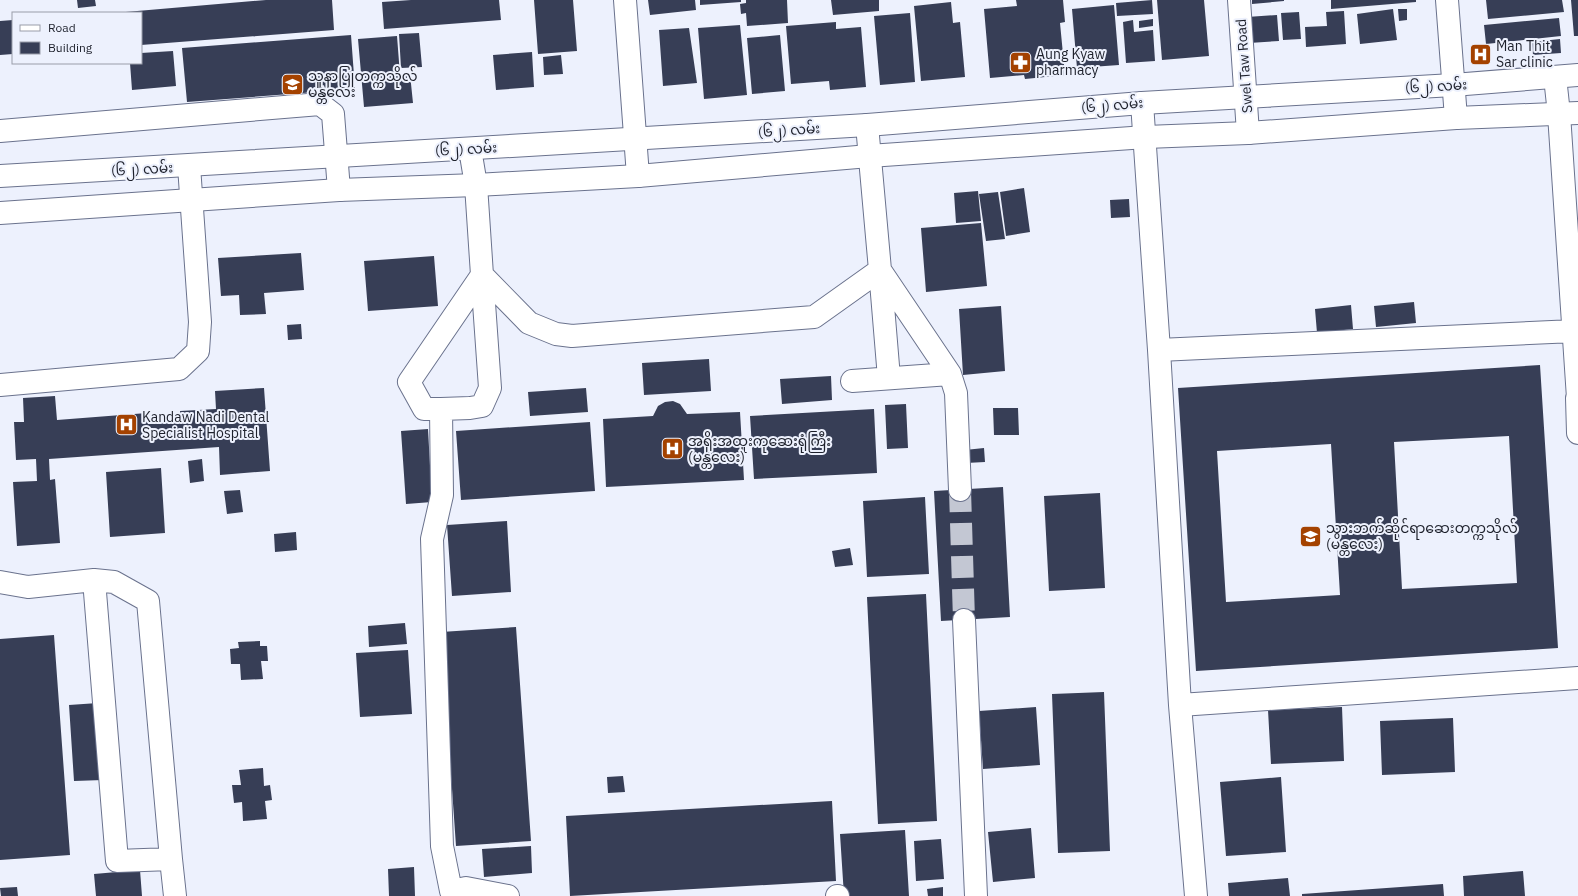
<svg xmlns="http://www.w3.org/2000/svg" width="1578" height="896" font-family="'IBM Plex Sans','Noto Sans Myanmar',sans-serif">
	<rect width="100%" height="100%" fill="#edf1fd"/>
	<!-- building -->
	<path fill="#373e56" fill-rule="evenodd" d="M 77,0 L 95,0 L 96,6 L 78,8 Z
		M 266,0 L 332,0 L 334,30 L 141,45 L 141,13 L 114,13 Z
		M 411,0 L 499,0 L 501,20 L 384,29 L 382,2 Z
		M 534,0 L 573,0 L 577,51 L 538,54 Z
		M 648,0 L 695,0 L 696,10 L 650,15 Z
		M 700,0 L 741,0 L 741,2 L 700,5 Z
		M 746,0 L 787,0 L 788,23 L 747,26 L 746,13 L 741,14 L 740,4 L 746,3 Z
		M 831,0 L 879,0 L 879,11 L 833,15 Z
		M 1016,0 L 1063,0 L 1065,22 L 1060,23 L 1065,75 L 1025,79 L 1024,75 L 990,78 L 984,9 L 1017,6 Z
		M 1152,0 L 1153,14 L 1117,16 L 1116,3 Z
		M 1157,0 L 1204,0 L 1209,56 L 1162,60 Z
		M 1252,0 L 1284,0 L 1284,1 L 1252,4 Z
		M 1331,0 L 1416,0 L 1416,2 L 1331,9 Z
		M 1486,0 L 1562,0 L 1564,12 L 1488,19 Z
		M 1571,0 L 1578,0 L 1578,36 L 1574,36 Z
		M 951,2 L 953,23 L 960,22 L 965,77 L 921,81 L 914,6 Z
		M 1114,5 L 1119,65 L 1077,68 L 1072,9 Z
		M 1393,9 L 1397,40 L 1360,44 L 1357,14 Z
		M 1398,9 L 1407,9 L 1407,20 L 1399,21 Z
		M 1344,11 L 1346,44 L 1306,47 L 1305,27 L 1327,26 L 1326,12 Z
		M 1299,12 L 1301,39 L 1283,40 L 1281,13 Z
		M 910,13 L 915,82 L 880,85 L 874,16 Z
		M 1277,15 L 1279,41 L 1249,43 L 1247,17 Z
		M 1559,18 L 1561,36 L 1486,44 L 1484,25 Z
		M 1153,19 L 1153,26 L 1139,28 L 1139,21 Z
		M 13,20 L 13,54 L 0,55 L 0,21 Z
		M 1133,20 L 1134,32 L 1153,30 L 1155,61 L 1126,63 L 1123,22 Z
		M 836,22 L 836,29 L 861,27 L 866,87 L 830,90 L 829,81 L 791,84 L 786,26 Z
		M 740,25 L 747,95 L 704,99 L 698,28 Z
		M 689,28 L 697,83 L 663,86 L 659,30 Z
		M 419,33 L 422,67 L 401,68 L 399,34 Z
		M 351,35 L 355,89 L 187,102 L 182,48 Z
		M 780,35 L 785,91 L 752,94 L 747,38 Z
		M 397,36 L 400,75 L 410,74 L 413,103 L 364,107 L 358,39 Z
		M 1560,39 L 1561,53 L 1533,55 L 1532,42 Z
		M 173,51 L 176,86 L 132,90 L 130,63 L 141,63 L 141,53 Z
		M 532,52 L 534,87 L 496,90 L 493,55 Z
		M 561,55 L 563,74 L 544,75 L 543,57 Z
		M 1024,188 L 1030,232 L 1006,236 L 1000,192 Z
		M 978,191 L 981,221 L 956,223 L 954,193 Z
		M 998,192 L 1005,239 L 986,241 L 979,194 Z
		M 1129,199 L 1130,217 L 1111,218 L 1110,200 Z
		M 981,223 L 987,286 L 926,292 L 921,228 Z
		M 301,253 L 304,290 L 264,293 L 266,314 L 240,315 L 239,295 L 221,296 L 218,258 Z
		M 434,256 L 438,306 L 368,311 L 364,261 Z
		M 1414,302 L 1416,323 L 1376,327 L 1374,306 Z
		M 1351,305 L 1353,329 L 1317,333 L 1315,309 Z
		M 1001,306 L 1005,371 L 963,375 L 959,309 Z
		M 301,324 L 302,339 L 288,340 L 287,325 Z
		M 709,359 L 711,391 L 644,395 L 642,363 Z
		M 1540,365 L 1558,648 L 1196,671 L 1178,388 ZM 1509,436 L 1517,583 L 1402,589 L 1394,442 ZM 1331,444 L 1340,595 L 1226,602 L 1217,451 Z
		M 831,376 L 832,400 L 782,404 L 780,379 Z
		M 264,388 L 270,471 L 220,475 L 219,447 L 49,459 L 50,480 L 55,479 L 60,543 L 17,546 L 13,482 L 37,481 L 36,459 L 16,460 L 14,422 L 24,422 L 23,398 L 55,396 L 57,420 L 147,413 L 148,424 L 181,422 L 180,411 L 216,409 L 215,391 Z
		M 586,388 L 588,412 L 530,416 L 528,392 Z
		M 673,401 L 680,404 L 687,414 L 740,412 L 744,480 L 606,487 L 603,419 L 653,416 L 658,406 L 665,402 Z
		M 906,404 L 908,448 L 887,449 L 885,405 Z
		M 993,408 L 1018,408 L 1019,435 L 994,435 Z
		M 874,409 L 877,473 L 754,479 L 750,416 Z
		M 590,422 L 595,491 L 461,500 L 456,431 Z
		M 428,429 L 432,502 L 406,504 L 401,431 Z
		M 984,448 L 985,462 L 966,463 L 965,450 Z
		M 202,459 L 204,481 L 190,483 L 188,461 Z
		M 161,468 L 165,533 L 110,537 L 106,472 Z
		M 1003,487 L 1010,617 L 941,621 L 934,491 Z
		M 240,490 L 243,512 L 227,514 L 224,491 Z
		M 1100,493 L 1105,588 L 1049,591 L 1044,496 Z
		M 925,497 L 929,574 L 867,577 L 863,501 Z
		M 507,521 L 511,592 L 452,596 L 447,525 Z
		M 296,532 L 297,550 L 275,552 L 274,534 Z
		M 850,548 L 853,565 L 835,567 L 832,551 Z
		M 926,594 L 937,821 L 878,824 L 867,597 Z
		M 405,623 L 407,644 L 369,647 L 368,626 Z
		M 516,627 L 531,841 L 456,846 L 441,632 Z
		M 54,635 L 70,855 L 0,860 L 0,639 Z
		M 260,641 L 260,646 L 267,646 L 268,661 L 261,661 L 263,679 L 241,680 L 240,664 L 231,664 L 230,649 L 239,648 L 238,642 Z
		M 408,650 L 412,714 L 360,717 L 356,653 Z
		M 1104,692 L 1110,851 L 1058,853 L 1052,694 Z
		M 98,703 L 103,780 L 74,781 L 69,705 Z
		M 1036,707 L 1040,765 L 983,769 L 979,711 Z
		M 1342,707 L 1344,761 L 1271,764 L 1268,710 Z
		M 1453,718 L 1455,772 L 1382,775 L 1380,721 Z
		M 263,768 L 264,786 L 270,785 L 272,800 L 265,801 L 267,819 L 243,821 L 242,802 L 234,803 L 232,785 L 241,785 L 239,770 Z
		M 623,776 L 625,792 L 608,793 L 607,777 Z
		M 1281,777 L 1286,852 L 1226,856 L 1220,782 Z
		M 832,801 L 836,881 L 570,896 L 566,816 Z
		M 1031,828 L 1035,878 L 993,882 L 988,832 Z
		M 905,830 L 909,896 L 844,896 L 840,834 Z
		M 941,839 L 944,879 L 916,881 L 914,841 Z
		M 531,846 L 532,873 L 484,877 L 482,849 Z
		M 414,867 L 415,896 L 389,896 L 388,869 Z
		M 140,870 L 142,896 L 96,896 L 94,874 Z
		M 1523,871 L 1525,896 L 1464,896 L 1463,876 Z
		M 1288,878 L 1290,896 L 1229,896 L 1228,883 Z
		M 1443,884 L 1444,896 L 1302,896 L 1302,894 Z
		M 17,887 L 18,896 L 1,896 L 0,888 Z
		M 943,887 L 943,896 L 928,896 L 927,889 Z"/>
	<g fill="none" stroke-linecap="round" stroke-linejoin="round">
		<!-- minor-tunnel -->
		<path stroke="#c3c7d3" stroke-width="22" stroke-dasharray="22 11" stroke-linecap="butt" d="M 960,490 L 964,620"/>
		<defs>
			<path id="minor" d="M 625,0 L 638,176
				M 1239,0 L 1248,133
				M 1447,0 L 1456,118
				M 1555,77 L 1559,114 L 1578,398
				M 1142,103 L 1159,350 L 1180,705 L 1196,896
				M 867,125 L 880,270 L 950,374 L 956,393 L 960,490
				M 0,131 L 320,104 L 333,114 L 339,190
				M 470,149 L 476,185 L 482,275 L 529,323 L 556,334 L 572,336 L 814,317 L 880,270 L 889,378
				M 482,275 L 409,382 L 424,409 L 441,409 L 442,495 L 432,539 L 442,846 L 451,891 L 466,888 L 508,896
				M 1159,350 L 1574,331
				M 852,381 L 950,374
				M 0,385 L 179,369 L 198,351 L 200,322 L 189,166
				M 1577,398 L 1578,433
				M 441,409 L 470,408 L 482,406 L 490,388 L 482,275
				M 94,580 L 114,582 L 148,601 L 171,859
				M 0,582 L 28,587 L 94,580 L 117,861 L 171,859 L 175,896
				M 964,620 L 976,896
				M 1180,705 L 1578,678
				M 837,896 L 838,896"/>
			<path id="major" d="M 0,176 L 867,125 L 1142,103 L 1453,85 L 1578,75
				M 0,213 L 339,190 L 476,185 L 638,176 L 869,156 L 1146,137 L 1248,133 L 1456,118 L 1578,113"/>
		</defs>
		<!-- minor casing -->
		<use href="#minor" stroke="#6a728d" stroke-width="24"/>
		<!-- major casing -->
		<use href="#major" stroke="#6a728d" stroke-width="24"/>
		<!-- minor -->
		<use href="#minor" stroke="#fff" stroke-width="22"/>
		<!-- major -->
		<use href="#major" stroke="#fff" stroke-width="22"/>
	</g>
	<!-- icons -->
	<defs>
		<symbol id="hospital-square" viewBox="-11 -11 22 22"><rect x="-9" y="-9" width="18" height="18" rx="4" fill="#a44200" stroke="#edf1fd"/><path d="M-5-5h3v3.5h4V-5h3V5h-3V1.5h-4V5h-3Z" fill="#fff"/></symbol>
		<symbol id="pharmacy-square" viewBox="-11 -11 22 22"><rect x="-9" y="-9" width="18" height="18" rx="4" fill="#a44200" stroke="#edf1fd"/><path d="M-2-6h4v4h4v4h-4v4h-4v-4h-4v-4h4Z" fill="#fff"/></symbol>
		<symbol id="university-square" viewBox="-11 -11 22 22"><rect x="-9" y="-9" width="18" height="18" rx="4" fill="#a44200" stroke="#edf1fd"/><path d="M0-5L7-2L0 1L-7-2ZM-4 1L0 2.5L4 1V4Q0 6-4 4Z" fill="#fff"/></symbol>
	</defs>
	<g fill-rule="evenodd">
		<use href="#hospital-square" x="1468" y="42" width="25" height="25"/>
		<use href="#pharmacy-square" x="1008" y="50" width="25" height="25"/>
		<use href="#university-square" x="280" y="72" width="25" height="25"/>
		<use href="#hospital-square" x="114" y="412" width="25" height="25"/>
		<use href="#hospital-square" x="660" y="436" width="25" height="25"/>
		<use href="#university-square" x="1298" y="524" width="25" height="25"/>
	</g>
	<g text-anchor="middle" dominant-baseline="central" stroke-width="4" stroke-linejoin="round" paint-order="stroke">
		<!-- poi labels -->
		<g font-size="14" fill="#1d202b" stroke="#edf1fd" text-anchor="start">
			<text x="1496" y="46">Man Thit<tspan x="1496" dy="16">Sar clinic</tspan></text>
			<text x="1036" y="54">Aung Kyaw<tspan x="1036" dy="16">pharmacy</tspan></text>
			<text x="308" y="76">သူနာပြုတက္ကသိုလ်<tspan x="308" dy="16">မန္တလေး</tspan></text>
			<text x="142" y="417">Kandaw Nadi Dental<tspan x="142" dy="16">Specialist Hospital</tspan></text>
			<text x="688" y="441">အရိုးအထူးကုဆေးရုံကြီး<tspan x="688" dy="16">(မန္တလေး)</tspan></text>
			<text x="1326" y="528">သွားဘက်ဆိုင်ရာဆေးတက္ကသိုလ်<tspan x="1326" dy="16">(မန္တလေး)</tspan></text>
		</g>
		<!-- street labels -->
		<g font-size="14" fill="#1d202b" stroke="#edf1fd">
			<text transform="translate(1244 66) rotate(-94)">Swel Taw Road</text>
			<text transform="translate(1436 86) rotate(-3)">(၆၂) လမ်း</text>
			<text transform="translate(1112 105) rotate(-5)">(၆၂) လမ်း</text>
			<text transform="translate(789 130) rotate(-4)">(၆၂) လမ်း</text>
			<text transform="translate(466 149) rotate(-3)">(၆၂) လမ်း</text>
			<text transform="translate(142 169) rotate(-3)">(၆၂) လမ်း</text>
		</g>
	</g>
	<!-- legend -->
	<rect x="12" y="12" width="130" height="52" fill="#edf1fd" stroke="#9a9da9"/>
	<rect x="20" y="25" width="20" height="6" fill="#ffffff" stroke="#9a9da9"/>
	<text x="48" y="32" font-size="12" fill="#1d202b">Road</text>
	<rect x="20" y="42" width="20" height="12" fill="#373e56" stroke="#9a9da9"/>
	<text x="48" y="52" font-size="12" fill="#1d202b">Building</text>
</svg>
